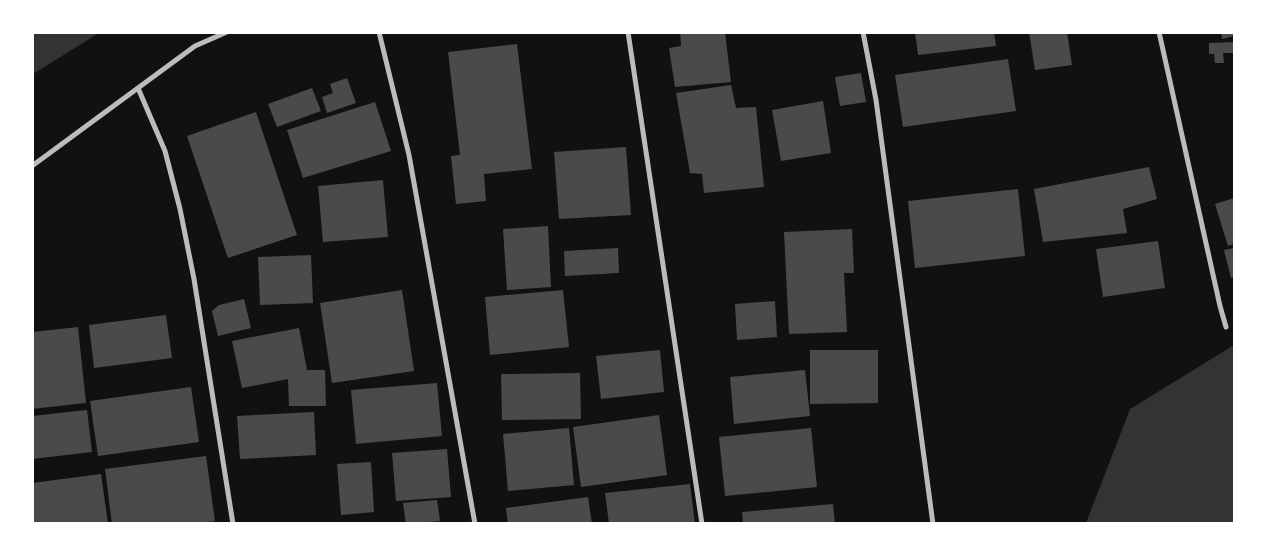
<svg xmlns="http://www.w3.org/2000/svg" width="1267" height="556" font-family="Inter,sans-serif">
	<rect width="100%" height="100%" fill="#111"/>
	<!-- water -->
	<path fill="#333" d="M 33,32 L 99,32 L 99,33 L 33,74 Z
		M 1234,345 L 1234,523 L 1086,523 L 1130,409 Z"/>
	<!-- building -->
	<path fill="#4a4a4a" d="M 680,32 L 725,32 L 731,82 L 675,87 L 669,48 L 681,46 Z
		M 915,32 L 994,32 L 996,46 L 918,55 Z
		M 1029,32 L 1067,32 L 1072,65 L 1035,70 Z
		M 1221,32 L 1234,32 L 1234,36 L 1222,39 Z
		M 1234,42 L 1234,53 L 1223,53 L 1224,63 L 1215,63 L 1214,54 L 1209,54 L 1209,43 Z
		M 517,44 L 532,169 L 484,174 L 486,201 L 456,204 L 451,156 L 460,155 L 448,52 Z
		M 1008,59 L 1016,111 L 903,127 L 895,75 Z
		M 861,73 L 866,102 L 840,106 L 835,77 Z
		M 347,78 L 356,103 L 327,113 L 322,97 L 333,93 L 330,84 Z
		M 731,85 L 736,108 L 756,107 L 764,187 L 704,193 L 702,174 L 690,173 L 676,93 Z
		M 312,88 L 321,111 L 277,127 L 268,104 Z
		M 823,101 L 831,153 L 781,161 L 772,110 Z
		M 375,102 L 391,151 L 303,178 L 287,130 Z
		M 256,112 L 297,235 L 228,258 L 187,136 Z
		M 626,147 L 631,215 L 559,219 L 554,152 Z
		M 1149,167 L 1157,199 L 1123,209 L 1127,233 L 1043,242 L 1034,189 Z
		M 383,180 L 388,237 L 323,242 L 318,186 Z
		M 1018,189 L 1025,256 L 915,268 L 908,201 Z
		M 1234,198 L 1234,244 L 1228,246 L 1215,204 Z
		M 548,226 L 551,287 L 507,290 L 503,229 Z
		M 852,229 L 854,273 L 844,273 L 847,332 L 789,334 L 784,232 Z
		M 1158,241 L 1165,288 L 1103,297 L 1096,249 Z
		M 618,248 L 619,273 L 565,276 L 564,251 Z
		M 1234,248 L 1234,277 L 1231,278 L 1224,250 Z
		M 311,255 L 313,303 L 260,305 L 258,257 Z
		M 402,290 L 414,371 L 332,383 L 320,303 Z
		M 563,290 L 569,347 L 490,355 L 485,297 Z
		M 244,299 L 251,328 L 218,336 L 212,311 L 219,305 Z
		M 775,301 L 777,337 L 737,340 L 735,304 Z
		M 166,315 L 172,358 L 94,368 L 89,325 Z
		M 78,327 L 86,403 L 32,409 L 32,332 Z
		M 299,328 L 307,370 L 325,370 L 326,406 L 289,406 L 288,379 L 242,388 L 232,341 Z
		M 660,350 L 664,392 L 601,399 L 596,356 Z
		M 810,350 L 878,350 L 878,403 L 810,404 Z
		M 805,370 L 810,416 L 734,424 L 730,377 Z
		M 580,373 L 581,419 L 502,420 L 501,374 Z
		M 437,383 L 442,436 L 356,444 L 351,390 Z
		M 191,387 L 199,442 L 98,456 L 90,401 Z
		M 87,410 L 92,452 L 32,459 L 32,416 Z
		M 314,412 L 316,455 L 240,459 L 237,416 Z
		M 659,415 L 667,475 L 581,487 L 573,427 Z
		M 569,428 L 574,485 L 508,491 L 503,434 Z
		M 811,428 L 817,487 L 725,496 L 719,437 Z
		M 447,449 L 451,497 L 396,501 L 392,453 Z
		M 206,456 L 215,521 L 193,524 L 112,524 L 105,469 Z
		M 371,462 L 374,512 L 341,515 L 337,464 Z
		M 101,474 L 108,524 L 32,524 L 32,483 Z
		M 690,484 L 695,524 L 609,524 L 605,493 Z
		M 588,497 L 592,524 L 508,524 L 506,508 Z
		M 437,500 L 440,521 L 406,524 L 403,503 Z
		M 833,504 L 835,524 L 743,524 L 742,512 Z"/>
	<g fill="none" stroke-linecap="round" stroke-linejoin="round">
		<!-- minor -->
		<path stroke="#bcbcbc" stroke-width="5" d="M 379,32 L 409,155 L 475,524
			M 628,32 L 702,524
			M 863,32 L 876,100 L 933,524
			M 1159,32 L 1220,306 L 1226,327
			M 138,88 L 165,151 L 180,209 L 194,279 L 233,524
			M 32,166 L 195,46 L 227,32"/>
	</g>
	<!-- border -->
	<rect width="1267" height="556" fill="none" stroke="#ffffff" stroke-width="68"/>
</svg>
